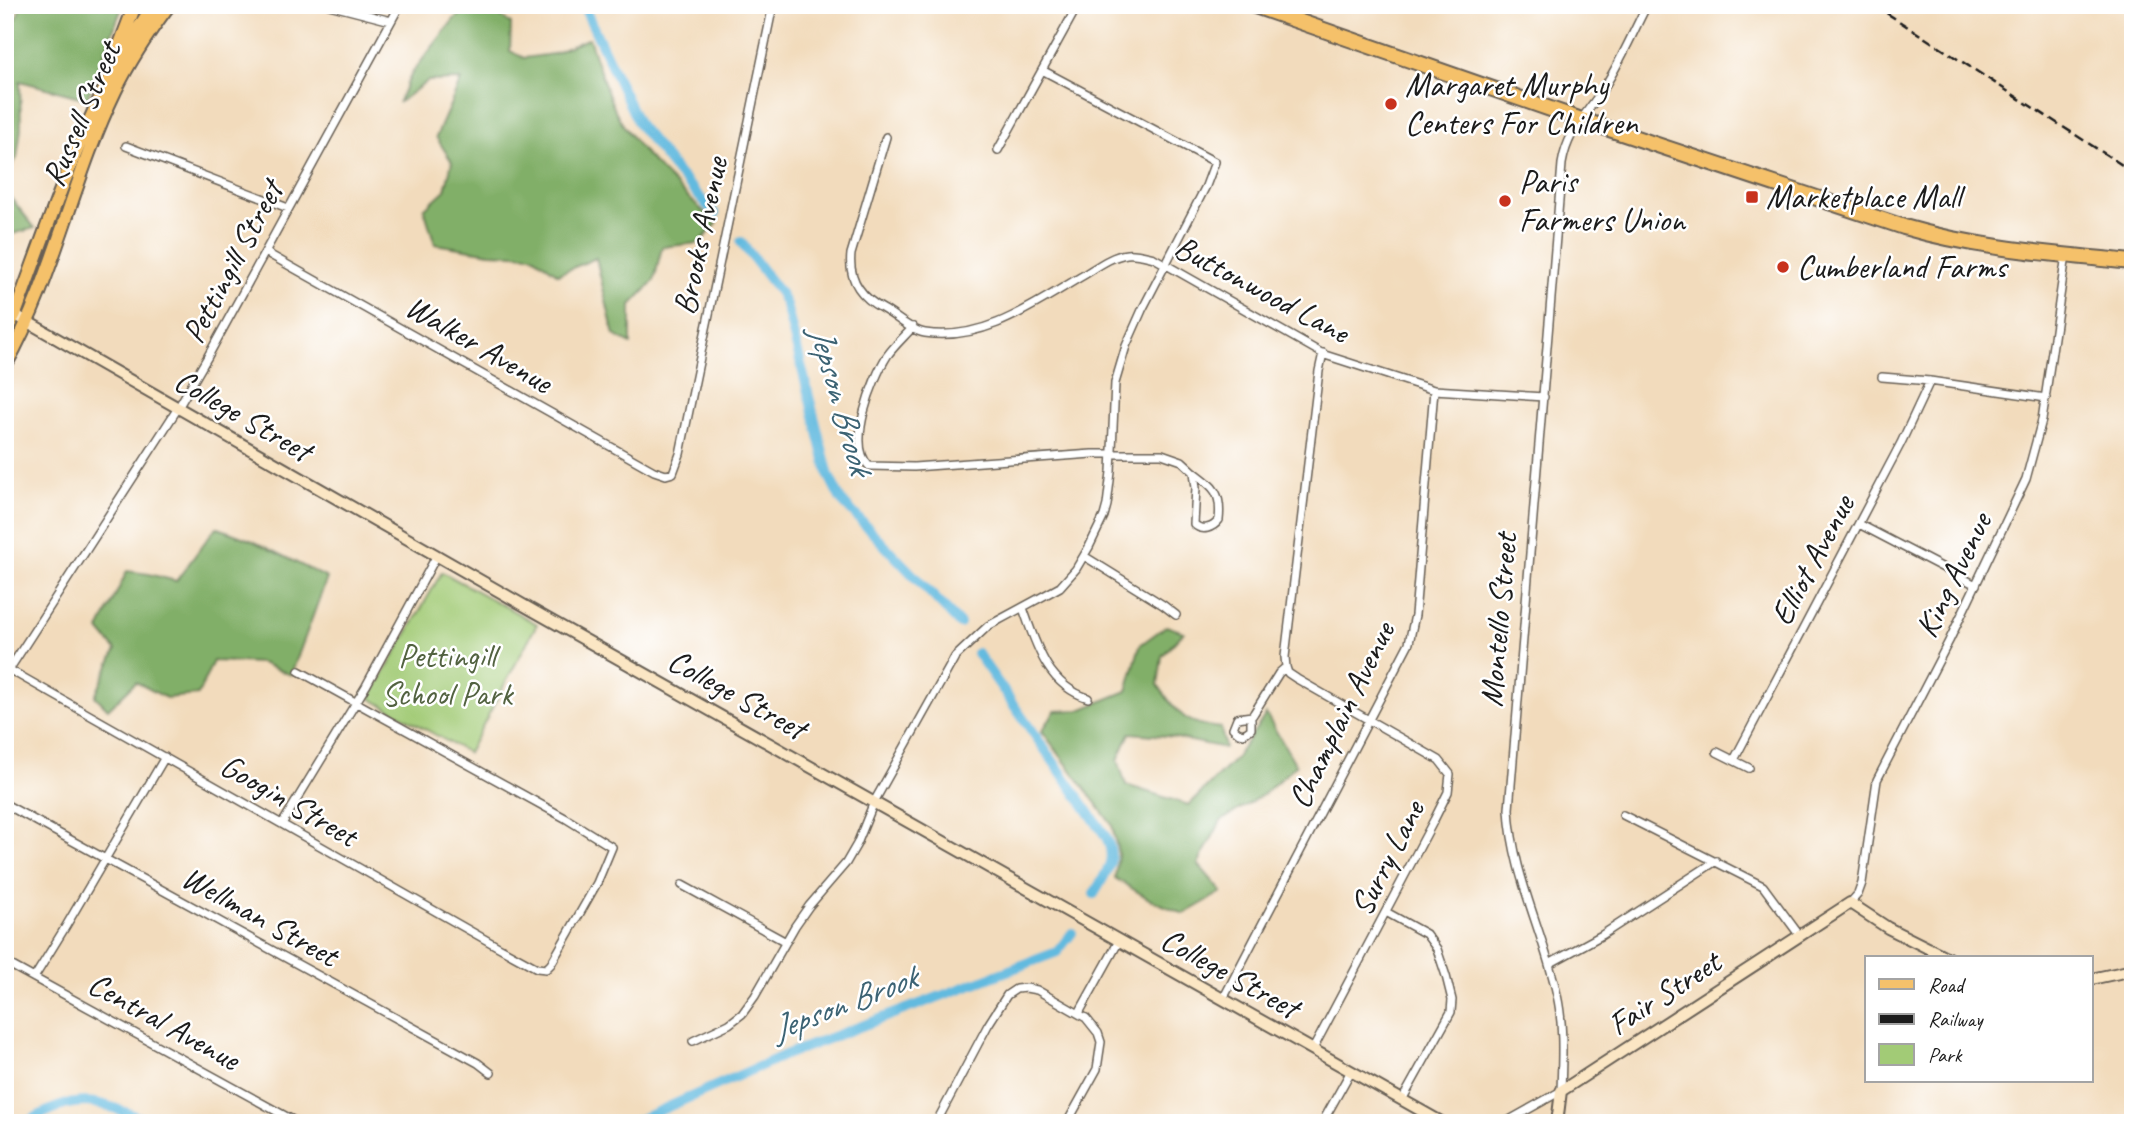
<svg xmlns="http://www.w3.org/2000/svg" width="2138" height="1128" font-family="Caveat,sans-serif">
	<rect width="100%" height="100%" fill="#fff"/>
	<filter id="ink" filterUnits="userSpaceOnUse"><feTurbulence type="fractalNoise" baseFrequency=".0143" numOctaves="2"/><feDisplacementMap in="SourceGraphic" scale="14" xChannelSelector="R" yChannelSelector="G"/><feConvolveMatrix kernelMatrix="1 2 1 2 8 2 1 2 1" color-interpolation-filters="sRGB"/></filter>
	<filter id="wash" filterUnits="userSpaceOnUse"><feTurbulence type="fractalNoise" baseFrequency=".00686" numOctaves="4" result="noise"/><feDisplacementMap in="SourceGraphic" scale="28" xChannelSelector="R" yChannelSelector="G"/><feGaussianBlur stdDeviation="1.57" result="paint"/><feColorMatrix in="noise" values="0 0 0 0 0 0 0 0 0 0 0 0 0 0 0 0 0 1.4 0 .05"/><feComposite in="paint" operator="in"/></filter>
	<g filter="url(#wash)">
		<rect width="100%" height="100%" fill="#f2dbbc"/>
		<!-- green -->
		<path fill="#a2cb76" stroke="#5f7449" stroke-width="2" d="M 442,572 L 537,624 L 468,753 L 370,698 Z"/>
		<!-- forest -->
		<path fill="#81af67" stroke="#4e6642" stroke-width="2" d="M 21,5 L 123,5 L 87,99 L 20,81 L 21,128 L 17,158 L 5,175 L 5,14 L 17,18 Z
			M 476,5 L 485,5 L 511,24 L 510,51 L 524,58 L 553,54 L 589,38 C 598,65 610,107 626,129 C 651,165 685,194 717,224 L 699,243 L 662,247 L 654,281 L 631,305 L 631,344 L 614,335 L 596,258 L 558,274 L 532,255 L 490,253 L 435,244 L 424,209 L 445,190 L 452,162 L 436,137 L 461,80 L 428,81 L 398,103 L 412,73 L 455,18 Z
			M 5,191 L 35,228 L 5,236 Z
			M 216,527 L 253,541 L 327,578 L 291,675 L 261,663 L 213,661 L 198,695 L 166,698 L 136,682 L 108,709 L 95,696 L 116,650 L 99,630 L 127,571 L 149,574 L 176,581 Z
			M 1166,626 L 1184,632 L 1162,656 L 1158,685 C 1179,715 1184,724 1221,728 L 1225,748 L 1167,736 L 1130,733 L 1118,760 L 1126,785 L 1189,805 L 1235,759 L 1266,714 L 1296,765 L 1264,794 L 1221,821 L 1198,864 L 1222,892 L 1184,914 L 1151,900 L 1115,878 L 1118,853 L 1112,825 L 1042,731 L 1055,711 L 1080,710 L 1127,691 L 1140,645 Z"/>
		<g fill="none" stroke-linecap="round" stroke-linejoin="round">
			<!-- canal -->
			<path stroke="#62badf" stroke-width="10" d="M 583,5 L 639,125 L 677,172 L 715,214
				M 741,242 L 780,293 L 786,305 L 824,456 L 829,476 L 841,500 L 960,624
				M 977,653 L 1105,835 C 1118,860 1107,871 1094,894
				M 26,1123 C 79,1091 97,1100 151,1123
				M 632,1123 L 785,1055 L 1057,952 L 1072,933"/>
		</g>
	</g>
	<g filter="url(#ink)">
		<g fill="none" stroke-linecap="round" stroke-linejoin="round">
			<defs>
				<path id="street" d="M 329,5 L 391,21
					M 886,137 L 851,254 C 848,280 861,297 883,309 C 896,316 911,331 925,333 C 985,342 1036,303 1084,275 C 1097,267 1111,256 1127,254 C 1136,253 1145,256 1154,258 L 1325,355 L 1434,390 L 1544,397
					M 126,146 L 288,208
					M 998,150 L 1078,5
					M 265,252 L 654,471 L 666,475 L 673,473 L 680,454 L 773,5
					M 913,327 C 904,337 894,346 887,356 C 873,378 846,445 869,466 L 914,467 L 1092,454 L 1162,454 L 1182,461 L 1194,472 L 1196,488 L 1194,524 C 1202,532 1213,528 1219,520 C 1222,493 1214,487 1194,472
					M 1882,377 L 1930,381 L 2046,398
					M 1859,524 L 1976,585
					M 1084,556 L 1163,605 L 1176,615
					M 1023,608 C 1036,645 1047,685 1088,698
					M 1286,667 L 1288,673 L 1297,679 L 1439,760 L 1450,774 L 1448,792 L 1434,820 L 1313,1049
					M 1286,667 L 1285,657 L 1319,371 L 1323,353
					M 10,670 L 495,945 L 537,968 L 546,969 L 551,964 L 597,883 L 612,847 L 565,818 L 299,671
					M 5,676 L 178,408 L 207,358 L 400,5
					M 1251,720 L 1251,729 L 1244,734 L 1239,733 L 1233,728 L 1237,718 L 1252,716 L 1254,713 L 1279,673 L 1286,667
					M 1717,752 L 1749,768
					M 1734,760 L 1901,443 L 1930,381
					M 5,804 L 478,1063 L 491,1073
					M 1623,815 L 1763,886 L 1800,936
					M 282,824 L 366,686 L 437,555
					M 682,885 L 786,942
					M 1850,903 L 1858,894 L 1862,883 L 1877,780 L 1949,641 L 2026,479 L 2042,420 L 2066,255
					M 1386,912 L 1426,934 L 1437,949 L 1446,976 L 1452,1000 L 1451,1012 L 1402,1100
					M 5,962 L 298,1123
					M 1549,964 L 1602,935 L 1716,861
					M 34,978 L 66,926 L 165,757
					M 1223,999 L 1409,643 L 1415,615 L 1434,390
					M 1079,1013 L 1119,941
					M 693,1041 L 729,1024 L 742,1014 L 755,996 L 795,926 L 809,906 L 846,863 L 857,844 L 874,802 L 955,657 L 988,626 L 1060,587 L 1076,569 L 1089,547 L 1104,516 L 1107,505 L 1111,472 L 1115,383 L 1126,346 L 1142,310 L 1206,186 L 1215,162 L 1042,70
					M 936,1123 L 988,1025 L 1007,995 L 1016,989 L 1026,988 L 1037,990 L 1086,1018 L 1098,1033 L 1101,1042 L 1097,1069 L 1067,1123
					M 1322,1123 L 1351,1071
					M 1504,1123 L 1561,1091 C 1562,1060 1564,1026 1557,995 C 1544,933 1512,874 1509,809 L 1562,164 C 1567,133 1584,117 1601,92 C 1619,66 1632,34 1647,5"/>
				<path id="secondary" d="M 5,309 L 532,610 L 1443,1123
					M 2091,979 L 2133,970
					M 1557,1123 L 1561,1091 L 1850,903 L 1888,928 L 1948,958"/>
				<path id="primary" d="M 116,55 L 135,5
					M 5,333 L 15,314 C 47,228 75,141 120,60 C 131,41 141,23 154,5
					M 5,366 C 54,279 72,180 115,91 C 130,60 148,33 169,5"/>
				<path id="highway" d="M 1252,5 L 1579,119 L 1904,227 C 1979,249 2055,254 2133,262"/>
			</defs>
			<!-- street casing -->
			<use href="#street" stroke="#675f54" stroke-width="10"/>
			<!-- secondary casing -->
			<use href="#secondary" stroke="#675f54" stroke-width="14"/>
			<!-- primary casing -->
			<use href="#primary" stroke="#675f54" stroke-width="16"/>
			<!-- highway casing -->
			<use href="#highway" stroke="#675f54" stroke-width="18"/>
			<!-- street -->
			<use href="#street" stroke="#fff" stroke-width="7"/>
			<!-- secondary -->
			<use href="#secondary" stroke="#fbe6c4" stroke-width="10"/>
			<!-- primary -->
			<use href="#primary" stroke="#f5c16b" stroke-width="12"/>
			<!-- highway -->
			<use href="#highway" stroke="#f5c16b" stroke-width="14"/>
			<!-- rail -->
			<path stroke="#1c1c1c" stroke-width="2.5" stroke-dasharray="10 5" stroke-linecap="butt" d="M 1874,5 L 2133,172"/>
		</g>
	</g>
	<!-- markers -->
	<g fill="#c8321e" stroke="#fff" stroke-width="2.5">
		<circle cx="1391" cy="104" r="7"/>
		<rect x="1745" y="190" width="14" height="14" rx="3.5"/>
		<circle cx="1505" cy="201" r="7"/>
		<circle cx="1783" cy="267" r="7"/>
	</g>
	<g text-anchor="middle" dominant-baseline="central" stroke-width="5" stroke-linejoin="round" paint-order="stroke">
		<!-- poi labels -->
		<g font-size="33" fill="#1c1c1c" stroke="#fff" text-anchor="start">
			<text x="1405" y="85">Margaret Murphy<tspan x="1405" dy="38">Centers For Children</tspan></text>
			<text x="1519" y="182">Paris<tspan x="1519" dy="38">Farmers Union</tspan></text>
			<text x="1766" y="197">Marketplace Mall</text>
			<text x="1797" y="267">Cumberland Farms</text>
		</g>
		<!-- street labels -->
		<g font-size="33" fill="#1c1c1c" stroke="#fff">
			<text transform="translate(81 114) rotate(-67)">Russell Street</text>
			<text transform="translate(700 236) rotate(-78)">Brooks Avenue</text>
			<text transform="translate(232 262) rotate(-62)">Pettingill Street</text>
			<text transform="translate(1262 289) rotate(28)">Buttonwood Lane</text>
			<text transform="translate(479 344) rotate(30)">Walker Avenue</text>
			<text transform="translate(243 415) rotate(30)">College Street</text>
			<text transform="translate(1812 560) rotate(-62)">Elliot Avenue</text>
			<text transform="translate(1953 575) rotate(-64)">King Avenue</text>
			<text transform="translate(1498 620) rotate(-85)">Montello Street</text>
			<text transform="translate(737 694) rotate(29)">College Street</text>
			<text transform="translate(1341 715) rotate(-64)">Champlain Avenue</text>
			<text transform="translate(289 800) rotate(30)">Googin Street</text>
			<text transform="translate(1387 858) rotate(-63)">Surry Lane</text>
			<text transform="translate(260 916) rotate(29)">Wellman Street</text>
			<text transform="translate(1230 973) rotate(29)">College Street</text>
			<text transform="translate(1664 993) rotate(-33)">Fair Street</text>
			<text transform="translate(164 1021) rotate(29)">Central Avenue</text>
		</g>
		<!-- park labels -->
		<g font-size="33" fill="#526240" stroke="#fff">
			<text x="447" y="656">Pettingill<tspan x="447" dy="38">School Park</tspan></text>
		</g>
		<!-- water labels -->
		<g font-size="35" font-style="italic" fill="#3c6374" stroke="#fff">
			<text transform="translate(841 400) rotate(74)">Jepson Brook</text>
			<text transform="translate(844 1003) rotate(-21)">Jepson Brook</text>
		</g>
	</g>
	<!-- margin -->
	<rect width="2138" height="1128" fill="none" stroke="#fff" stroke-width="28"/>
	<!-- legend -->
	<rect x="1865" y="956" width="228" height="126" fill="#ffffff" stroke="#a4a4a4" stroke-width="2"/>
	<rect x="1879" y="979" width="35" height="10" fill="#f5c16b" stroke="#a4a4a4" stroke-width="2"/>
	<text x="1928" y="992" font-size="21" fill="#1c1c1c">Road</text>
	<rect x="1879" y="1014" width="35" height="10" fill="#1c1c1c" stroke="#a4a4a4" stroke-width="2"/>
	<text x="1928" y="1026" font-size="21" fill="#1c1c1c">Railway</text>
	<rect x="1879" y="1044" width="35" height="21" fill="#a2cb76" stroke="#a4a4a4" stroke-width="2"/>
	<text x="1928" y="1062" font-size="21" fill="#1c1c1c">Park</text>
</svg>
